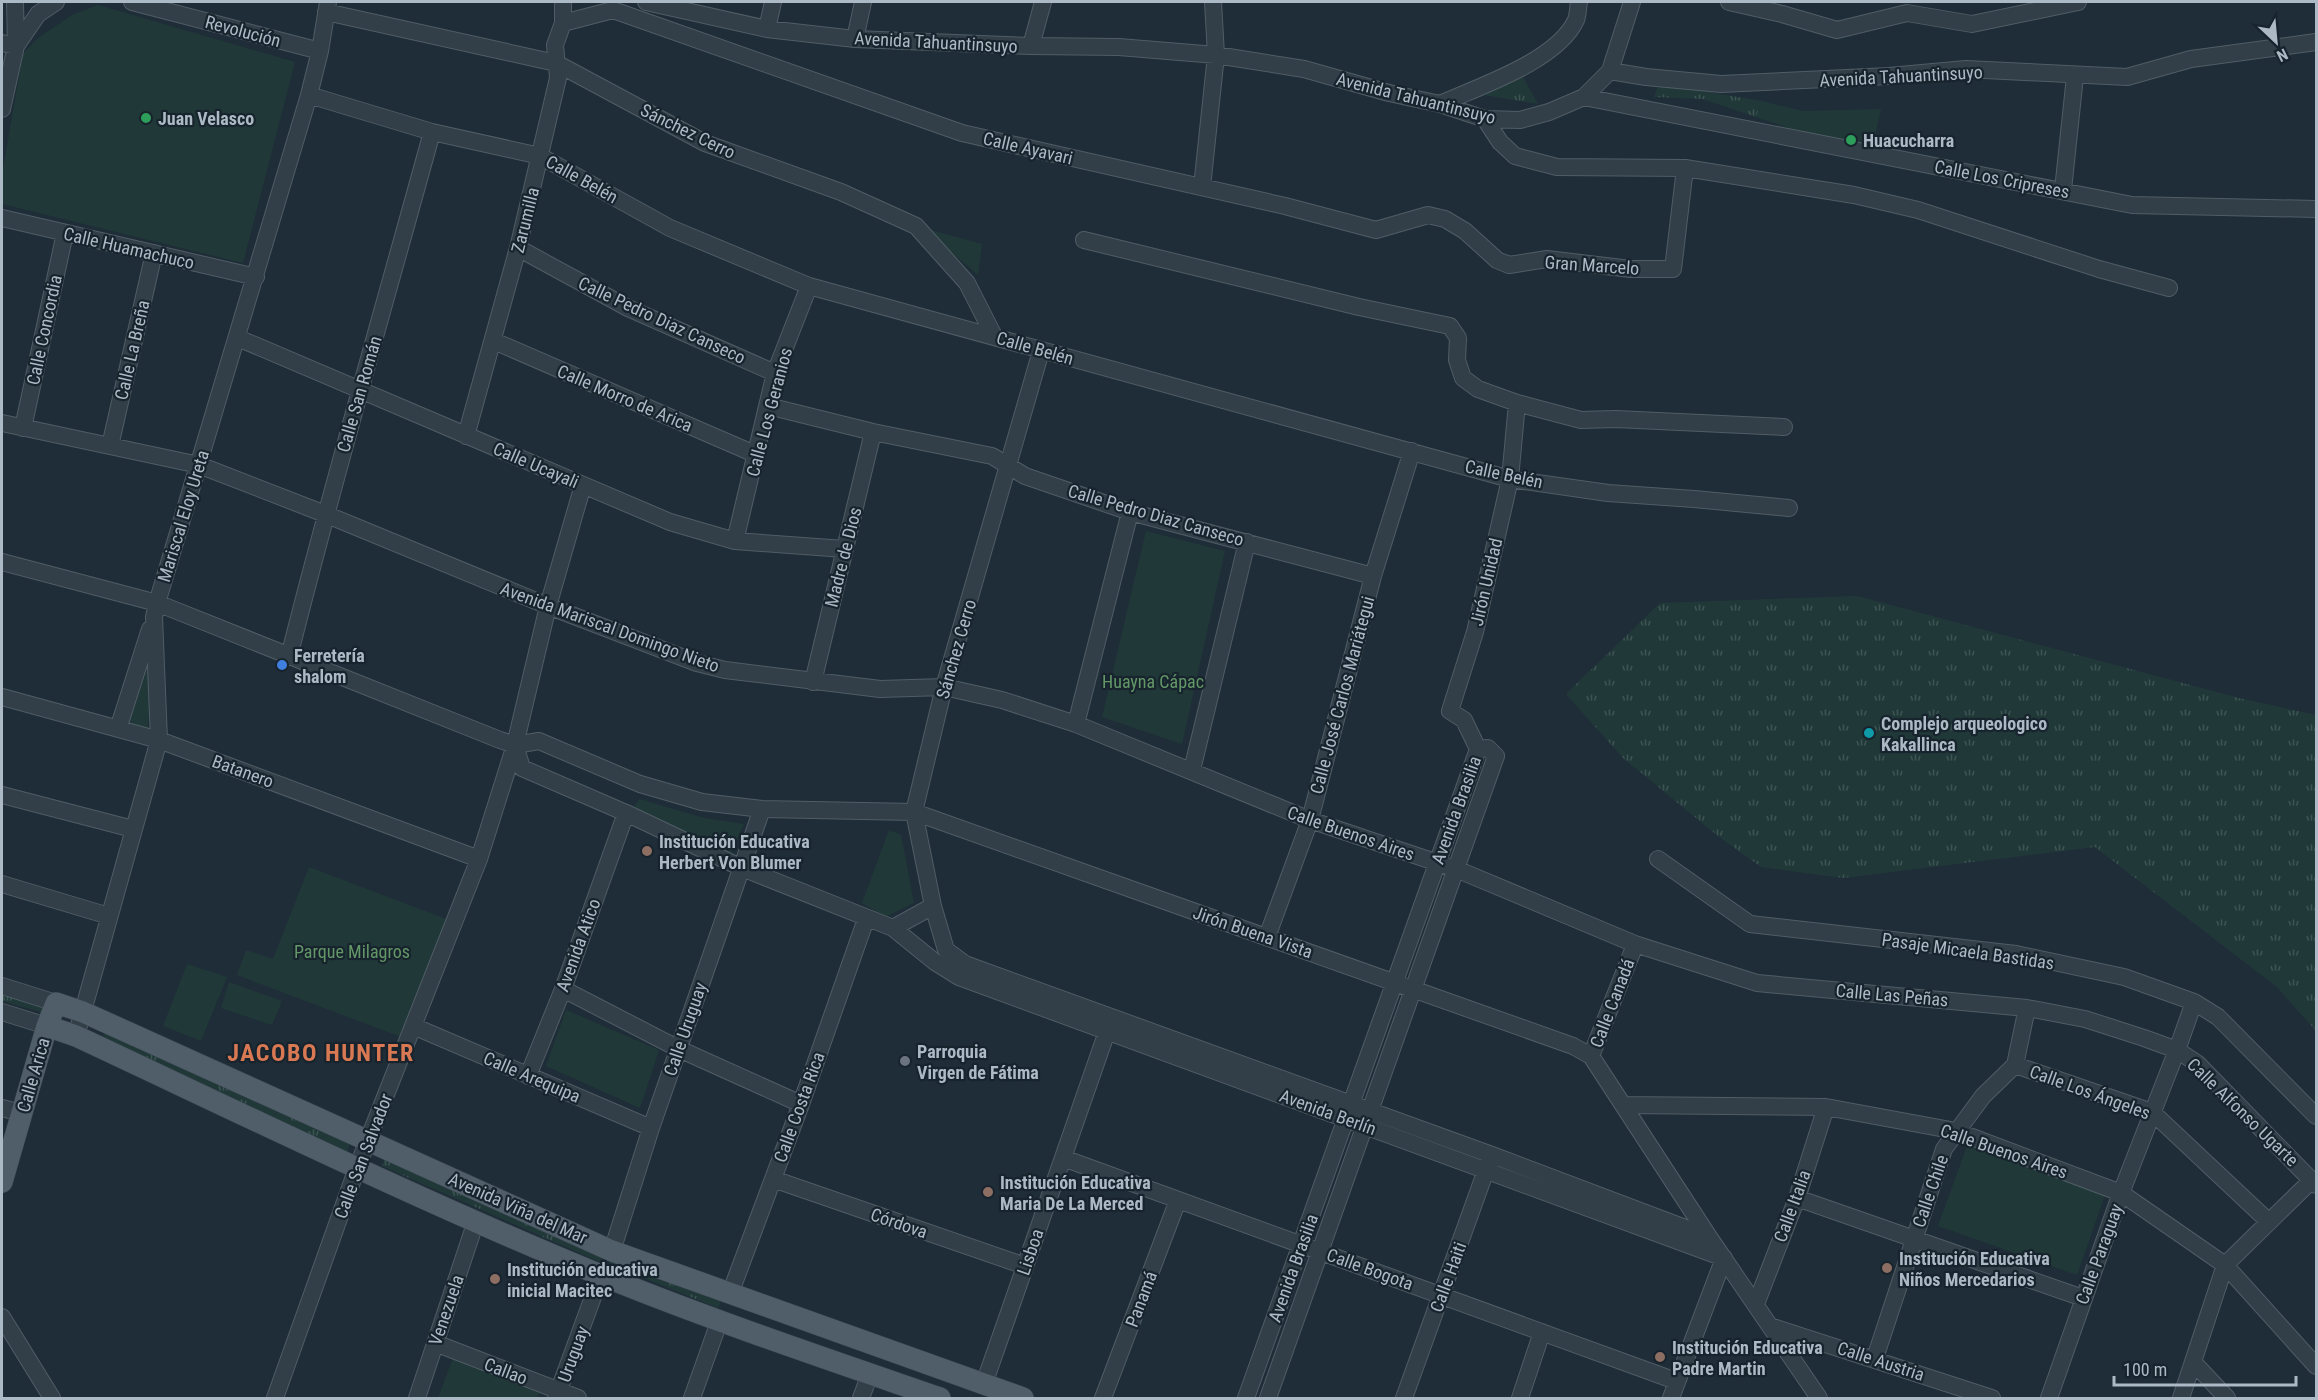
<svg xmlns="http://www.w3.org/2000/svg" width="2318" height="1400" font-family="'Roboto Condensed',sans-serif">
	<defs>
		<pattern id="grass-tufts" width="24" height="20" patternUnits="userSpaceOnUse" patternTransform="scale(1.5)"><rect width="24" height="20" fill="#203938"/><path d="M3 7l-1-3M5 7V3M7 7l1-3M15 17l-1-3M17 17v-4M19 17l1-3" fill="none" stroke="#3e5453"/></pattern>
	</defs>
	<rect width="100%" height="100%" fill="#1f2d38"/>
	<!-- grass -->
	<path fill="url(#grass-tufts)" d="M 1523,77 L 1538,104 L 1484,95 Z
		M 1659,84 L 1762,101 L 1756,117 L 1703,99 L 1654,97 Z
		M 1857,596 L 2239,698 L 2316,715 L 2316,1031 L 2277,987 L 2095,847 L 1843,878 L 1761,867 L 1718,836 L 1623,758 L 1566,694 L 1660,603 Z
		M 2,993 L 50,1007 L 45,1013 L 2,1001 Z
		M 106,1029 L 350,1143 L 347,1153 L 102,1039 Z
		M 385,1158 L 603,1256 L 600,1262 L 382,1166 Z
		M 611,1257 L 721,1301 L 718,1308 L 609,1264 Z"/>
	<!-- park -->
	<path fill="#203938" d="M 98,5 L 295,62 L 243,263 L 2,204 L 2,174 L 23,54 L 38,38 L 72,15 Z
		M 1762,101 L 1803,111 L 1881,109 L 1871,155 L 1756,117 Z
		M 923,228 L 982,244 L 978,275 Z
		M 1146,531 L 1225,551 L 1182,744 L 1102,717 Z
		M 144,664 L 151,666 L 148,727 L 141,730 L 127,722 Z
		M 639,799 L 704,818 L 744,824 L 730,855 L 630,814 Z
		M 889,830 L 901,835 L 914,903 L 885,917 L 862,903 Z
		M 309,867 L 446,919 L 401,1037 L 237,975 L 246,950 L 273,959 Z
		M 187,964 L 227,977 L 201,1041 L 163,1026 Z
		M 229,982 L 282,1001 L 272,1025 L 221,1008 Z
		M 566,1010 L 659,1050 L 640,1108 L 546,1066 Z
		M 1967,1146 L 2105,1195 L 2077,1275 L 1938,1226 Z
		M 453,1358 L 541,1390 L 537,1398 L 438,1398 Z"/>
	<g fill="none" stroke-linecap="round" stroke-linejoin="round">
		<defs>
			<path id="minor" d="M 132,2 L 320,51
				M 646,2 L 767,29 L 855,39 L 1031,46 L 1119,47 L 1216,55 L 1304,69 L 1389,93 L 1440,104 L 1485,119 L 1520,120 L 1549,112 L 1584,97 L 1610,71 L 1646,77 L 1721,84 L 1889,76 L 1966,69 L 2127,77 L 2191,59 L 2316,42
				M 1729,2 L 1782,14 L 1837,30 L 1907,13 L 1972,24 L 2078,2
				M 613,10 L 962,133 L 1285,206 L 1376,230 L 1428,215 L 1445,219 L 1465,231 L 1497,260 L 1509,265 L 1547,259 L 1631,269 L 1673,269 L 1685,168
				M 326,12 L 556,63 L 705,143 L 841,192 L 916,226 L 967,283 L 994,336
				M 563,23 L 613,10
				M 767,29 L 773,2
				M 855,39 L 863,2
				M 2,43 L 16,46 L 38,14 L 56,2
				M 1031,46 L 1043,2
				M 1610,71 L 1632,2
				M 309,95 L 432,132 L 540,156 L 670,228 L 809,286 L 1510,479 L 1608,493 L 1694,499 L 1789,508
				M 1584,97 L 2132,205 L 2316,209
				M 1440,104 C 1480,86 1557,61 1576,20 C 1578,15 1578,7 1579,2
				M 2,109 L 16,46 L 15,2
				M 1485,119 L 1500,142 L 1515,156 L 1557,167 L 1685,168 L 1854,195 L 1918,210 L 2099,269 L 2169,288
				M 1202,187 L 1216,55 L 1213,2
				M 2063,190 L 2075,76
				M 2,218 L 256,277
				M 1084,240 L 1359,307 L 1450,326 L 1458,338 L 1457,360 L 1463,378 L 1478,389 L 1517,403 L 1581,420 L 1616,419 L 1784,427
				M 518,248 L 628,308 L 775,373
				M 238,338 L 670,522 L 735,541 L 845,549
				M 494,341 L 757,455
				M 768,406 L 873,432 L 992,456 L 1025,476 L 1130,512 L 1373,576
				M 2,423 L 199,465 L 325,514 L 548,606 L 697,663 L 725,670 L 880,689 L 944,687 L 1002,700 L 1076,724 L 1310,820 L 1456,869 L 1635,944 L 1757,983 L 2027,1008 L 2085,1019 L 2144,1038 L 2177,1050 L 2198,1064 L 2316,1185
				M 23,428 L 65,233
				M 466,436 L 518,248 L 558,78 L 555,45 L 563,23 L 563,2
				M 110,446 L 154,253
				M 735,541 L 775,373 L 809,286
				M 2,562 L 157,603 L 500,740 L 515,745 L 539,741 L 640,784 L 702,802 L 762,809 L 914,812 L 1573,1046 L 1591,1056 L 1709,1237 L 1819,1398
				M 289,657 C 333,481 384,307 432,132
				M 813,682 L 873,432
				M 2,697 L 159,740 L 479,859
				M 1076,724 L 1130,512
				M 118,729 L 150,629
				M 515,745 L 522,768 L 626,813 L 742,868 L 893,928 L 935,962 L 959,977 L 1724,1258
				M 1478,749 L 1464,720 L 1450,711 L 1475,632 L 1510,479 L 1517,403
				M 1192,770 L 1247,542
				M 2,795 L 133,829
				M 1658,859 L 1750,924 L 2016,954 L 2124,977 L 2194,1002 L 2218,1017 L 2316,1116
				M 2,884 L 109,916
				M 893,928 L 933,906
				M 1267,937 L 1310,820 L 1373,576 L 1412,451
				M 946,950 L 965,964 L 1492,1155 L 1709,1237
				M 946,950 L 933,906 L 914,812 L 944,687 L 1041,351
				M 2,986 L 56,1003
				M 563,989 L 679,1049 L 801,1104
				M 2,1012 L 47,1026
				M 413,1026 L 651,1128
				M 76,1036 L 159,740 L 154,617 L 157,603 L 309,95 L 320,51 L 328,2
				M 1591,1056 L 1633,950
				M 2015,1065 L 2152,1112 L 2268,1221
				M 528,1076 L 563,989 L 626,813
				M 1623,1105 L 1826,1107 L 1956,1131 L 2121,1193 L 2225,1265 L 2316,1366
				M 2,1108 L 21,1113
				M 1063,1158 L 1676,1381
				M 773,1179 L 1025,1266
				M 1797,1198 L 2083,1298
				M 612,1251 L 651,1128 L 762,809
				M 730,1294 L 801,1104 L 866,919
				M 1756,1304 L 1797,1198 L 1826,1107
				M 2,1317 L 52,1398
				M 1770,1326 L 1992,1398
				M 435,1343 L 578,1398
				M 1875,1358 L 1944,1149 L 1983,1096 L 2015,1065 L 2027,1008
				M 2193,1362 L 2227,1398
				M 984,1384 L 1110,1023
				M 275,1398 L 357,1168 L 479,859 L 515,745 L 548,606 L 583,485
				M 417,1398 L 476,1221
				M 556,1398 L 601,1275
				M 692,1398 L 719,1322
				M 861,1398 L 870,1374
				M 1103,1398 L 1178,1200
				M 1246,1398 L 1478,749 L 1488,748 L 1496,756 L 1268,1398
				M 1404,1398 L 1490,1159
				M 1520,1398 L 1542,1332
				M 1671,1398 L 1724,1258
				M 2049,1398 L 2121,1193 L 2177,1050 L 2194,1002
				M 2181,1398 L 2225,1265 L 2312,1180"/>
			<path id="major" d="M 47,1026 L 76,1036 C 251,1118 425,1203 603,1276 C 714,1321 827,1359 940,1398
				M 2,1182 L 47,1026 L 56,1003 L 83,1012 L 612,1251 L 1023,1398"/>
		</defs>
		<!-- minor casing -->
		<use href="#minor" stroke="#505d66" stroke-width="18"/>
		<!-- major casing -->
		<use href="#major" stroke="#3c4852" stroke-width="22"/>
		<!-- minor -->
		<use href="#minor" stroke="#323f48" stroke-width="16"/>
		<!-- major -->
		<use href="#major" stroke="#505e69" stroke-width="21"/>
	</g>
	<!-- markers -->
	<g fill="#2e9e5b" stroke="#18242d" stroke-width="2">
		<circle cx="146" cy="118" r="6"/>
		<circle cx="1851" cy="140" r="6"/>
	</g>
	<circle fill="#3f7fe0" stroke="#18242d" stroke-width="2" cx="282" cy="665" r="6"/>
	<circle fill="#0f9aa8" stroke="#18242d" stroke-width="2" cx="1869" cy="733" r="6"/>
	<g fill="#8d6e63" stroke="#18242d" stroke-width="2">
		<circle cx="647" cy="851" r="6"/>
		<circle cx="988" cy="1192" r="6"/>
		<circle cx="1887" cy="1268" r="6"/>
		<circle cx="495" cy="1279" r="6"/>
		<circle cx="1660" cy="1357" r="6"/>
	</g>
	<circle fill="#6b7280" stroke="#18242d" stroke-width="2" cx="905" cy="1061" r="6"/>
	<g text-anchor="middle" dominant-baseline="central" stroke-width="4.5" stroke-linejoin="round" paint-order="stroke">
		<!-- street labels -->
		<g font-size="18" fill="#acbac5" stroke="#18242d">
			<text transform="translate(243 31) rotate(15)">Revolución</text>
			<text transform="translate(936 42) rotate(3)">Avenida Tahuantinsuyo</text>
			<text transform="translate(1901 76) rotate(-3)">Avenida Tahuantinsuyo</text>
			<text transform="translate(1416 98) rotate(14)">Avenida Tahuantinsuyo</text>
			<text transform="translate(688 131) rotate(26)">Sánchez Cerro</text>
			<text transform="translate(1028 148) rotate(13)">Calle Ayavari</text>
			<text transform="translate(582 179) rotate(29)">Calle Belén</text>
			<text transform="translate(2002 179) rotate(11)">Calle Los Cripreses</text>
			<text transform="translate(525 220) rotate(-76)">Zarumilla</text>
			<text transform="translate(129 248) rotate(13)">Calle Huamachuco</text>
			<text transform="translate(1592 265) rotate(4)">Gran Marcelo</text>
			<text transform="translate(662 320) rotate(25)">Calle Pedro Diaz Canseco</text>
			<text transform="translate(44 330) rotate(-78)">Calle Concordia</text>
			<text transform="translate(1035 348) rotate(16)">Calle Belén</text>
			<text transform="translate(132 350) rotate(-77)">Calle La Breña</text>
			<text transform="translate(359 394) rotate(-74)">Calle San Román</text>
			<text transform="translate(625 398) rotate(23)">Calle Morro de Arica</text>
			<text transform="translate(769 412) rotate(-75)">Calle Los Geranios</text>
			<text transform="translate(536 465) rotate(23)">Calle Ucayali</text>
			<text transform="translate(1504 474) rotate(12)">Calle Belén</text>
			<text transform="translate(1156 515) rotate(16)">Calle Pedro Diaz Canseco</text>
			<text transform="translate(183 516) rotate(-73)">Mariscal Eloy Ureta</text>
			<text transform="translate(843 557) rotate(-76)">Madre de Dios</text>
			<text transform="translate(1486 582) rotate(-77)">Jirón Unidad</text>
			<text transform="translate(610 627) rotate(20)">Avenida Mariscal Domingo Nieto</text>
			<text transform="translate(956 649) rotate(-74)">Sánchez Cerro</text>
			<text transform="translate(1342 695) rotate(-75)">Calle José Carlos Mariátegui</text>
			<text transform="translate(243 771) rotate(20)">Batanero</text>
			<text transform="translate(1456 810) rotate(-70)">Avenida Brasilia</text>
			<text transform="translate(1351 833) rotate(19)">Calle Buenos Aires</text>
			<text transform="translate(1253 932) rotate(19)">Jirón Buena Vista</text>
			<text transform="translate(578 945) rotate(-70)">Avenida Atico</text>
			<text transform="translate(1968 951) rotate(8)">Pasaje Micaela Bastidas</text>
			<text transform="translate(1892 995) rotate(5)">Calle Las Peñas</text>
			<text transform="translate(1612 1003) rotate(-69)">Calle Canadá</text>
			<text transform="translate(685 1029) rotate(-71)">Calle Uruguay</text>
			<text transform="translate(33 1075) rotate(-74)">Calle Arica</text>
			<text transform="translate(532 1077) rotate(23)">Calle Arequipa</text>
			<text transform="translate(2090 1092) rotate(20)">Calle Los Ángeles</text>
			<text transform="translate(799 1107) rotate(-70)">Calle Costa Rica</text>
			<text transform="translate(1328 1112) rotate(20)">Avenida Berlín</text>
			<text transform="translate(2243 1112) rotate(44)">Calle Alfonso Ugarte</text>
			<text transform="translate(2004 1151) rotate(19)">Calle Buenos Aires</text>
			<text transform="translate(363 1156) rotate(-69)">Calle San Salvador</text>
			<text transform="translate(1930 1191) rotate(-71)">Calle Chile</text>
			<text transform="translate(1792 1206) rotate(-70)">Calle Italia</text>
			<text transform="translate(518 1208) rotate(24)">Avenida Viña del Mar</text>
			<text transform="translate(899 1223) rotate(19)">Córdova</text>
			<text transform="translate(1030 1252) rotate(-71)">Lisboa</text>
			<text transform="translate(2099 1254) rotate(-70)">Calle Paraguay</text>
			<text transform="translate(1293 1268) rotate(-70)">Avenida Brasilia</text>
			<text transform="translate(1370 1269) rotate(20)">Calle Bogota</text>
			<text transform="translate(1448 1277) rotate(-70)">Calle Haiti</text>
			<text transform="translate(1141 1299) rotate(-69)">Panamá</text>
			<text transform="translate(446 1310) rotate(-71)">Venezuela</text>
			<text transform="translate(573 1354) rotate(-70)">Uruguay</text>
			<text transform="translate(1881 1361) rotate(18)">Calle Austria</text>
			<text transform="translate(506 1371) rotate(21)">Callao</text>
		</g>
		<!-- poi labels -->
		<g font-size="18" font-weight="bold" fill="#acbac5" stroke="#18242d" text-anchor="start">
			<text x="158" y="118">Juan Velasco</text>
			<text x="1863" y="140">Huacucharra</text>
			<text x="294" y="655">Ferretería<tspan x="294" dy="21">shalom</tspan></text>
			<text x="1881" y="723">Complejo arqueologico<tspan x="1881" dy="21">Kakallinca</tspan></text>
			<text x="659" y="841">Institución Educativa<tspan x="659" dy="21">Herbert Von Blumer</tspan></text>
			<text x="917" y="1051">Parroquia<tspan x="917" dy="21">Virgen de Fátima</tspan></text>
			<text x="1000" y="1182">Institución Educativa<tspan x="1000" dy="21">Maria De La Merced</tspan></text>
			<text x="1899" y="1258">Institución Educativa<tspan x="1899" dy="21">Niños Mercedarios</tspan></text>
			<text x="507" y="1269">Institución educativa<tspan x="507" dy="21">inicial Macitec</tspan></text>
			<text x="1672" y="1347">Institución Educativa<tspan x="1672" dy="21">Padre Martin</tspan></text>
		</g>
		<!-- park labels -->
		<g font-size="18" fill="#639767" stroke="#18242d">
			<text x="1153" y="681">Huayna Cápac</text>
			<text x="352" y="951">Parque Milagros</text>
		</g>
		<!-- district labels -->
		<g font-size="24" font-weight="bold" letter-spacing="1.5" fill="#d97953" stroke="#18242d">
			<text x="321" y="1053">JACOBO HUNTER</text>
		</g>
	</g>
	<!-- border -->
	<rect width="2318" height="1400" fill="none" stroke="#acbac5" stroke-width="6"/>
	<!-- north arrow -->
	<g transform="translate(2276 42) rotate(154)" stroke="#18242d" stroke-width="4.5" paint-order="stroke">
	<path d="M0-4.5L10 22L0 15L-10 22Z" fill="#acbac5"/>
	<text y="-9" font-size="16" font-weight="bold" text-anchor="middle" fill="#acbac5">N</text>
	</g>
	<!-- scale -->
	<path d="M2114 1376v9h182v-9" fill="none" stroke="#acbac5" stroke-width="3"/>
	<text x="2123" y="1376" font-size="18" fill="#acbac5" stroke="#18242d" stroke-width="4.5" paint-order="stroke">100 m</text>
</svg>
